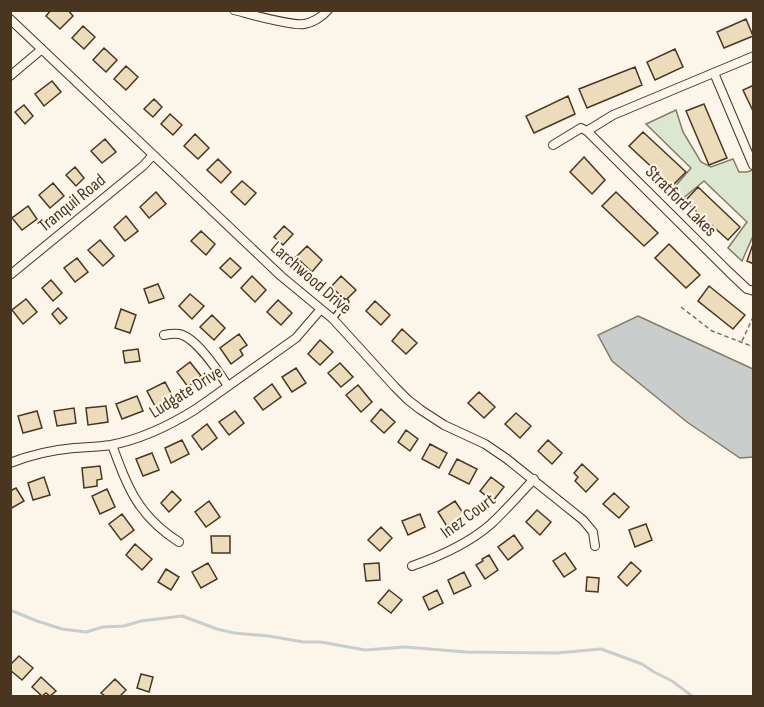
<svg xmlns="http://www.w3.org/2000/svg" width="764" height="707" font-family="'Sofia Sans Condensed',sans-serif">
	<rect width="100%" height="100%" fill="#fbf6e9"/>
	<!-- green -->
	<path fill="#dce7d0" stroke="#887966" stroke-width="1.5" d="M 676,110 L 683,132 L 701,162 L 711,167 L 733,159 L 739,172 L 747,172 L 753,170 L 753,236 L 742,261 L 728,248 L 747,222 L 704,181 L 681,200 L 671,191 L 691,168 L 646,124 Z"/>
	<!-- water -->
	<path fill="#c9cecd" stroke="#887966" stroke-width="1.5" d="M 638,316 L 753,369 L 753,457 L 740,458 L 687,422 L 612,361 L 598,335 Z"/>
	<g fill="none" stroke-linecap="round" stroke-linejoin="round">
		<!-- stream -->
		<path stroke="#c9cecd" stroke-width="3" d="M 10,610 L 37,621 L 62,629 L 86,632 L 103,627 L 124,626 L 141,621 L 182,616 L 217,629 L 234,633 L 269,636 L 303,642 L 321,642 L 365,650 L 405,647 L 466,652 L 557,653 L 601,649 L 642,664 L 654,672 L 672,681 L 692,696"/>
	</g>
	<!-- building -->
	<path fill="#ecdcbc" stroke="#4a3520" stroke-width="1.5" d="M 51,10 L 68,10 L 73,16 L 60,29 L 46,16 Z
		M 746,19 L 753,36 L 724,48 L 717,32 Z
		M 83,26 L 95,37 L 84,49 L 72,38 Z
		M 104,48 L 117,60 L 106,72 L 93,60 Z
		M 675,49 L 683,67 L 655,80 L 647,62 Z
		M 126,66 L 138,77 L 126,90 L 114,79 Z
		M 635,67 L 642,85 L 587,108 L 579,89 Z
		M 52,81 L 61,92 L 44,106 L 35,94 Z
		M 754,85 L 754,113 L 743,90 Z
		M 568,96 L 575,114 L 534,133 L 526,116 Z
		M 154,99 L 162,107 L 153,117 L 144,109 Z
		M 704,104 L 727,158 L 709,165 L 686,111 Z
		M 24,105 L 33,116 L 25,124 L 15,112 Z
		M 170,114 L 182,125 L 173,135 L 161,124 Z
		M 643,132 L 686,172 L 672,186 L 629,146 Z
		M 195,134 L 209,148 L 198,159 L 184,146 Z
		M 105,139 L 116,152 L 102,163 L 91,151 Z
		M 584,157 L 605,180 L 592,194 L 570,172 Z
		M 218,159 L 231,172 L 221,183 L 207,170 Z
		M 75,167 L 84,178 L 76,186 L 66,175 Z
		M 242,181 L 256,193 L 245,205 L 231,192 Z
		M 53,183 L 64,196 L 50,208 L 39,195 Z
		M 698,187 L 740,227 L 728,240 L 685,201 Z
		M 156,192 L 166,204 L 149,218 L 140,207 Z
		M 616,192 L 658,233 L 644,246 L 602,206 Z
		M 28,206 L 37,219 L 22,230 L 12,218 Z
		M 126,216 L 138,231 L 125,241 L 114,227 Z
		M 284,226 L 293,234 L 283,245 L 274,237 Z
		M 201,231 L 215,244 L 206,255 L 191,241 Z
		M 100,240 L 114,256 L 103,266 L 88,250 Z
		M 669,244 L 700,275 L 686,288 L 655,258 Z
		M 753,244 L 754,244 L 754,264 L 747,261 Z
		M 307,246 L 322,260 L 312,272 L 296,257 Z
		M 77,258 L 88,272 L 75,282 L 64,268 Z
		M 230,258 L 241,268 L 231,278 L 220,268 Z
		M 252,276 L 266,290 L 255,302 L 241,288 Z
		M 341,276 L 356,290 L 346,300 L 331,287 Z
		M 51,280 L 62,293 L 53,301 L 42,288 Z
		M 158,284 L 164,298 L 149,303 L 144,289 Z
		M 709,286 L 745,315 L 733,329 L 698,301 Z
		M 190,294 L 204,306 L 192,319 L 179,306 Z
		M 26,299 L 37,312 L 23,324 L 12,310 Z
		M 278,300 L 292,313 L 281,325 L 267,312 Z
		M 375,301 L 390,315 L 381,325 L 366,311 Z
		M 58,308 L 67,318 L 60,324 L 52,314 Z
		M 121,309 L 136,315 L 130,333 L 115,328 Z
		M 212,315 L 225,328 L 214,340 L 200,327 Z
		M 402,329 L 417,343 L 406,354 L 392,341 Z
		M 239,334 L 247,345 L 240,350 L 243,355 L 231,364 L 220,348 Z
		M 320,340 L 333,352 L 320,365 L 308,354 Z
		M 138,349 L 140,361 L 125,363 L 123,351 Z
		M 190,362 L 201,376 L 188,387 L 177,372 Z
		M 340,363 L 353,377 L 341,387 L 328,373 Z
		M 296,368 L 306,383 L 292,392 L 282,377 Z
		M 165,382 L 173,397 L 155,406 L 147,391 Z
		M 272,384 L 281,397 L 263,410 L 254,398 Z
		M 358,385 L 372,402 L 361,412 L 346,395 Z
		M 479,392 L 495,407 L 484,418 L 468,403 Z
		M 137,396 L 143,411 L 122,419 L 116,404 Z
		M 106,406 L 108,422 L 88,425 L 86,408 Z
		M 74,408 L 76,423 L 57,426 L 54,411 Z
		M 381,409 L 395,422 L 384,433 L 371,421 Z
		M 37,411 L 42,428 L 23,433 L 18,416 Z
		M 235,411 L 244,423 L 229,435 L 219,422 Z
		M 516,413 L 531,426 L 520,438 L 505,424 Z
		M 207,424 L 217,438 L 202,450 L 192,436 Z
		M 406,430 L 418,439 L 410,451 L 398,442 Z
		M 182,440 L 189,454 L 171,463 L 165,448 Z
		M 548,440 L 562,453 L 552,464 L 538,451 Z
		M 430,444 L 447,453 L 439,468 L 422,459 Z
		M 152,453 L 159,470 L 143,476 L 136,459 Z
		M 457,459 L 477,469 L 469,484 L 449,474 Z
		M 582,464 L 598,479 L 586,492 L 575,481 L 578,477 L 574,473 Z
		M 100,466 L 102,479 L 97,480 L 97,486 L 84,488 L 82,468 Z
		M 44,477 L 50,495 L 33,500 L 28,483 Z
		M 491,477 L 504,487 L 493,501 L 480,491 Z
		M 16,488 L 24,501 L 10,509 L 10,491 Z
		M 107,489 L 115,507 L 100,514 L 92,496 Z
		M 172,491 L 181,500 L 169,512 L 161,503 Z
		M 614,493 L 629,507 L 619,518 L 603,504 Z
		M 209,501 L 220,517 L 206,527 L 195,512 Z
		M 455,501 L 465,516 L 448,528 L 438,512 Z
		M 537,510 L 551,522 L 540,535 L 526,522 Z
		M 122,514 L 134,530 L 121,540 L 109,524 Z
		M 420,514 L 425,527 L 408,535 L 402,521 Z
		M 646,524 L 652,540 L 635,547 L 629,530 Z
		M 381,527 L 392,538 L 380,551 L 368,540 Z
		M 514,535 L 523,548 L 508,560 L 498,547 Z
		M 211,536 L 230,536 L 230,553 L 212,553 Z
		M 135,544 L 152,559 L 142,570 L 126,555 Z
		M 565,553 L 576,569 L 564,577 L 553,561 Z
		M 489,555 L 498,570 L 485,579 L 476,565 L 483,561 L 482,559 Z
		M 631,562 L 641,571 L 627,586 L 618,577 Z
		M 208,563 L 217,579 L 201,588 L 192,572 Z
		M 379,563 L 380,580 L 366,581 L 364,564 Z
		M 166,569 L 179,577 L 171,590 L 158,582 Z
		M 464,572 L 471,586 L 454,594 L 448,580 Z
		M 587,577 L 599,578 L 598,592 L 586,591 Z
		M 389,590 L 402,600 L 391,613 L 378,603 Z
		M 437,590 L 443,603 L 429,610 L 423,597 Z
		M 19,656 L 33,668 L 22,680 L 10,670 L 10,665 Z
		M 141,674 L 153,677 L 149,692 L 137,688 Z
		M 41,677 L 56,691 L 50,696 L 46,693 L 42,696 L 32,687 Z
		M 115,679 L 126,690 L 120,696 L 105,696 L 101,693 Z"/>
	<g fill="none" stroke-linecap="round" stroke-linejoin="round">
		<defs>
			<path id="lane" d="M 333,319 L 346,302"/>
			<path id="street" d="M 234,10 C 250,14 290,26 304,24 C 312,23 322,17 328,10
				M 10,19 L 281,276 L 333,319 L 395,387 L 408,400 L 421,410 L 444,425 L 485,444 L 507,459 L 583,520 L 593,532 L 595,546
				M 754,56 L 613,115 L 587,131 L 730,273 L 747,289 L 754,291
				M 714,73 L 753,165
				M 10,76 L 42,49
				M 553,145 L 581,128 L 587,131
				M 10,275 L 143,166 L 153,155
				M 164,335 C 169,334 174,333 179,334 C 196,337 218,371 228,386
				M 112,445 C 128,488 138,516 179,542
				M 10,463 C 30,455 52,450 74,448 C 86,447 98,447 111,445 C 142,439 169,426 196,409 L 296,338 L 321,309
				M 412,566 C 441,556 468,544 491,524 C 506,510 520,494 534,479"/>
		</defs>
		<!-- lane casing -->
		<use href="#lane" stroke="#4a3520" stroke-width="7"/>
		<!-- street casing -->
		<use href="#street" stroke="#4a3520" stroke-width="10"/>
		<!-- path -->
		<path stroke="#7f6f5c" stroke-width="1.5" stroke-dasharray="4.5 3" stroke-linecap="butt" d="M 681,307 L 712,331 L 754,347
			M 742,341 L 754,315"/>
		<!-- lane -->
		<use href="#lane" stroke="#fbf6e9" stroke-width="4.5"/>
		<!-- street -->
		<use href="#street" stroke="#fbf6e9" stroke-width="8"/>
	</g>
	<g text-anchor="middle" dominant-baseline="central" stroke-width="4.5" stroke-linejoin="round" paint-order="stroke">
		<!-- street labels -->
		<g font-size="18" fill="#4a3520" stroke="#fbf6e9">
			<text transform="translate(681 201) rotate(45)">Stratford Lakes</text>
			<text transform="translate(72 203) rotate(-39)">Tranquil Road</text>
			<text transform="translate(311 278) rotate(41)">Larchwood Drive</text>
			<text transform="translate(186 392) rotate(-32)">Ludgate Drive</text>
			<text transform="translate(468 516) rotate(-36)">Inez Court</text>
		</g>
	</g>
	<!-- border -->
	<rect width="764" height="707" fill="none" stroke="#4a3520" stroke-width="24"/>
</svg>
